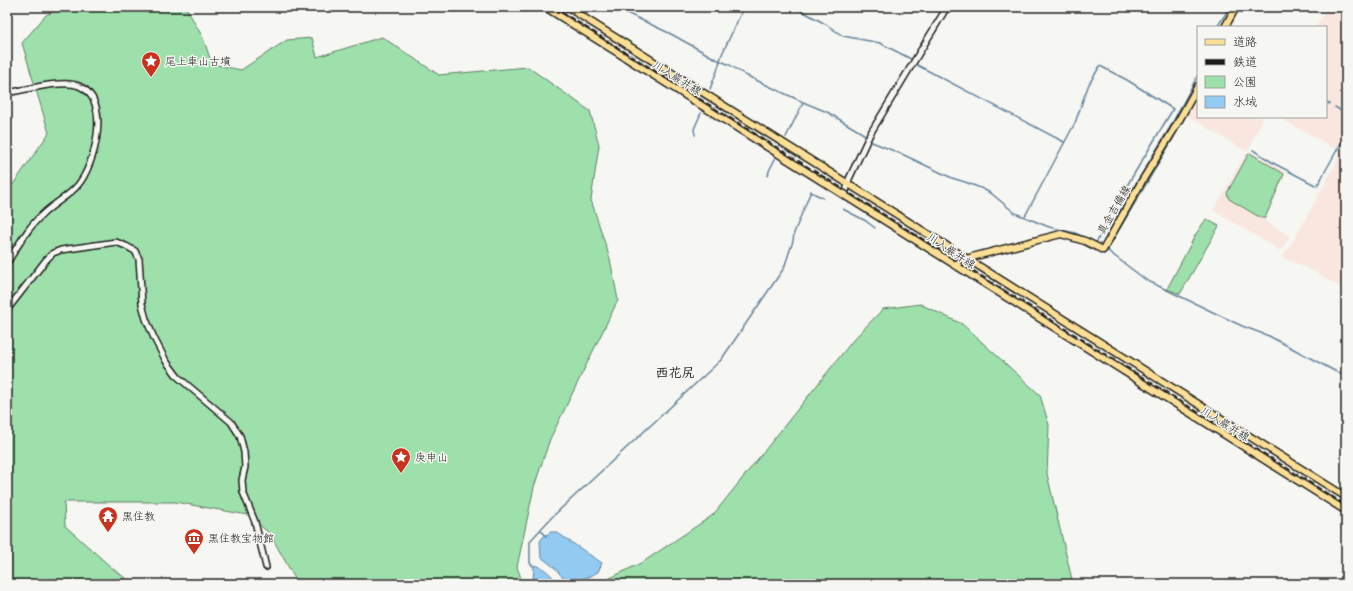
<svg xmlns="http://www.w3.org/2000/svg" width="1353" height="591" font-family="Sriracha,'Klee One',sans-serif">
	<rect width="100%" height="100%" fill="#f6f6f2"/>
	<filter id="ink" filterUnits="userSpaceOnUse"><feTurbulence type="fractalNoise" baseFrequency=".025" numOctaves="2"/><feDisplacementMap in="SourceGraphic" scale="8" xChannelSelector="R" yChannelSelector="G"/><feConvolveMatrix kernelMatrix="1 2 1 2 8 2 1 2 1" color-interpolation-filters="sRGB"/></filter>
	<g filter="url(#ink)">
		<!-- built -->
		<path fill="#f8e6df" d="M 1327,8 L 1346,17 L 1346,135 L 1342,142 L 1340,142 L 1336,149 L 1278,117 L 1326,117 L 1326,27 L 1316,27 Z
			M 1198,95 L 1198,117 L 1264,117 L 1253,138 L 1251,146 L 1249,149 L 1246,151 L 1187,116 Z
			M 1346,144 L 1346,290 L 1309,269 L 1282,257 L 1296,237 Z
			M 1250,151 L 1286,173 L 1265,221 L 1290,236 L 1282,249 L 1279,250 L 1213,210 L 1222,196 L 1244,157 L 1247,153 Z"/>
		<!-- green -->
		<path fill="#9ee0ab" stroke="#5d7e64" d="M 64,7 L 183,7 L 187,9 L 203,38 L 212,64 L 241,70 L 287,40 L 312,38 L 317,57 L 382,37 L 439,75 L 528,67 L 590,111 L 599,145 L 591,200 L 610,259 L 618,300 L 550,439 L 534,487 L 517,567 L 523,584 L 298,584 L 270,534 L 248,515 L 175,502 L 64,502 L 65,526 L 112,568 L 133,584 L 7,584 L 7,193 L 49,133 L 22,43 L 46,15 Z
			M 1250,153 L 1284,174 L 1265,218 L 1261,218 L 1229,199 L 1227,193 L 1248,155 Z
			M 1206,219 L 1219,226 L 1180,294 L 1167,289 L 1196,234 Z
			M 920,304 L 962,324 L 1040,395 L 1049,425 L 1047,474 L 1073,584 L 598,584 L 643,562 L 713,515 L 854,339 L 883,309 Z"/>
		<!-- water -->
		<path fill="#92caf1" stroke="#63849c" d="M 551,532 L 555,532 L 559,534 L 602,563 L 598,572 L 590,576 L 572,583 L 564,579 L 555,568 L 541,557 L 540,541 L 543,537 Z
			M 534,565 C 545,568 551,574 558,584 L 533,584 Z"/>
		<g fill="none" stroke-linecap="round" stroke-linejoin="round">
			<!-- stream -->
			<path stroke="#63849c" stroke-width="1.5" d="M 614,7 L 671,34 L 716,59 L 730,65 L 745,75 L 803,102 L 827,112 L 867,136
				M 795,7 L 827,25 L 843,36 L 880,43 L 911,59
				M 1217,27 L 1230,7
				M 917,65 L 1064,142
				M 710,89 L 717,71 L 722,54 L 744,7
				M 1326,102 L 1330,104
				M 695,135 L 694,129 L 701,113
				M 786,137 L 803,103
				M 869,139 L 872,142 L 904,155 L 952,178 L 965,182 L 983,189 L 992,194 L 1015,213 L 1049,227 L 1075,233 L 1097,243
				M 1253,150 L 1275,164 L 1317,186 L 1342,141 L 1343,112 L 1335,107
				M 768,176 L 769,171 L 775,159
				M 811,192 L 823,198
				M 843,209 L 866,221 L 875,228
				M 1025,216 L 1075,123 L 1084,97 L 1089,84 L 1100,66 L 1127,80 L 1173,109 L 1122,194 L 1096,243
				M 1105,240 L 1123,205 L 1169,129 L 1198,75
				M 1108,251 L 1146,280 L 1242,326 L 1269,336 L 1346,377
				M 1109,252 L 1108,248 L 1174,137 L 1198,93
				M 541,530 L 546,536
				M 533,566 L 530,563 L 530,541 L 552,517 L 721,360 L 784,268 L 793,241 L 794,233 L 811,191"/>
			<defs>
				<path id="minor" d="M 7,93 C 25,90 63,79 79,86 C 112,99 95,165 78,185 C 68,197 54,203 43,214 C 28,227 18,246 7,263
					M 845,196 L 849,179 L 870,134 L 947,7
					M 7,310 L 46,260 L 53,253 L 61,250 L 116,242 L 126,246 L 135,251 L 139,259 L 142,304 L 146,319 L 154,338 L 166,361 L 178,377 L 231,422 L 240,436 L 244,452 L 245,467 L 242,480 L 243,492 L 255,522 L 266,567"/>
				<path id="major" d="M 545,7 L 1346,511
					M 567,7 L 1346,497
					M 1225,27 L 1236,7
					M 954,265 L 972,257 L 1061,234 L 1085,241 L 1103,250 L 1142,181 L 1173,131 L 1198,86"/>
			</defs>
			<!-- minor casing -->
			<use href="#minor" stroke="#1c1c1c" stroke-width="8"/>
			<!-- major casing -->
			<use href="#major" stroke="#1c1c1c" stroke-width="9"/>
			<!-- minor -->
			<use href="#minor" stroke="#f6f6f2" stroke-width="5"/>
			<!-- major -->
			<use href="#major" stroke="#fbdf96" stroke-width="6"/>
			<!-- rail -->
			<path stroke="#1c1c1c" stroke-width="1.5" stroke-dasharray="6 3" stroke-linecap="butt" d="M 554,7 L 1346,505"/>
		</g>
	</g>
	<!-- icons -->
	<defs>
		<symbol id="sight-pin" viewBox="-11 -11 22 30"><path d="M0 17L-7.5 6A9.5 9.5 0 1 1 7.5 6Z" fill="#c8321e" stroke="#f6f6f2"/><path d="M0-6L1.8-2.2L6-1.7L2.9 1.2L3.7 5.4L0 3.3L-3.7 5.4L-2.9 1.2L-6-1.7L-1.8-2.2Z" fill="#fff"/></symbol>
		<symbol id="temple-pin" viewBox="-11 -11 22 30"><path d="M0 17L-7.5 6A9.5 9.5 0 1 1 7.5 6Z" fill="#c8321e" stroke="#f6f6f2"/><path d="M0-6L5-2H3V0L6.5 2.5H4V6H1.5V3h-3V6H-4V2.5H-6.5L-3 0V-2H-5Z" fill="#fff"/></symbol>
		<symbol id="museum-pin" viewBox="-11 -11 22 30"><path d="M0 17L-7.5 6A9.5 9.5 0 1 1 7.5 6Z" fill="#c8321e" stroke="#f6f6f2"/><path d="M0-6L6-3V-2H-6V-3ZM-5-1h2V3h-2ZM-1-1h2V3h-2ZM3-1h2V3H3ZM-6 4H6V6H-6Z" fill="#fff"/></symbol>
	</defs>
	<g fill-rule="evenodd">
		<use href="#sight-pin" x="140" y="50" width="22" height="30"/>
		<use href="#sight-pin" x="390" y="446" width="22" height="30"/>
		<use href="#temple-pin" x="97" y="505" width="22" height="30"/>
		<use href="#museum-pin" x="183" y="527" width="22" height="30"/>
	</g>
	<g text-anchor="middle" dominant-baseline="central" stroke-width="3" stroke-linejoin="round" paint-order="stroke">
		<!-- poi labels -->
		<g font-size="11" fill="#1c1c1c" stroke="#f6f6f2" text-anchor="start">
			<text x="165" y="61">尾上車山古墳</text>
			<text x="415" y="457">庚申山</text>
			<text x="122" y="516">黒住教</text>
			<text x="208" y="538">黒住教宝物館</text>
		</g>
		<!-- street labels -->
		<g font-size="11" fill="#1c1c1c" stroke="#f6f6f2">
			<text transform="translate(677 78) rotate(32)">川入巌井線</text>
			<text transform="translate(1114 210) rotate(-60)">真金吉備線</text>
			<text transform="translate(951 251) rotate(33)">川入巌井線</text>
			<text transform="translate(1225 424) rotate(32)">川入巌井線</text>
		</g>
		<!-- quarter labels -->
		<g font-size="13" font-weight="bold" fill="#1c1c1c" stroke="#f6f6f2">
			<text x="675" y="372">西花尻</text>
		</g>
	</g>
	<!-- margin -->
	<rect width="1353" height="591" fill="none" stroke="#f6f6f2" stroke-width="24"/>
	<rect x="12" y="12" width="1329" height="567" fill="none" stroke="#1c1c1c" stroke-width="1.5" filter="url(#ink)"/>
	<!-- legend -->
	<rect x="1197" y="26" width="130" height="92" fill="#f6f6f2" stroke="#9f9f9c"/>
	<rect x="1205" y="39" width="20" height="6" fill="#fbdf96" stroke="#9f9f9c"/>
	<text x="1233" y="46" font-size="12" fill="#1c1c1c">道路</text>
	<rect x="1205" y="59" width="20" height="6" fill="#1c1c1c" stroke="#9f9f9c"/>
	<text x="1233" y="66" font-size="12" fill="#1c1c1c">鉄道</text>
	<rect x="1205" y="76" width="20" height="12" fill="#9ee0ab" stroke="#9f9f9c"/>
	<text x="1233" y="86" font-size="12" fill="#1c1c1c">公園</text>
	<rect x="1205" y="96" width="20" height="12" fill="#92caf1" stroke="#9f9f9c"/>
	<text x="1233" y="106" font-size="12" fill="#1c1c1c">水域</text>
</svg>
